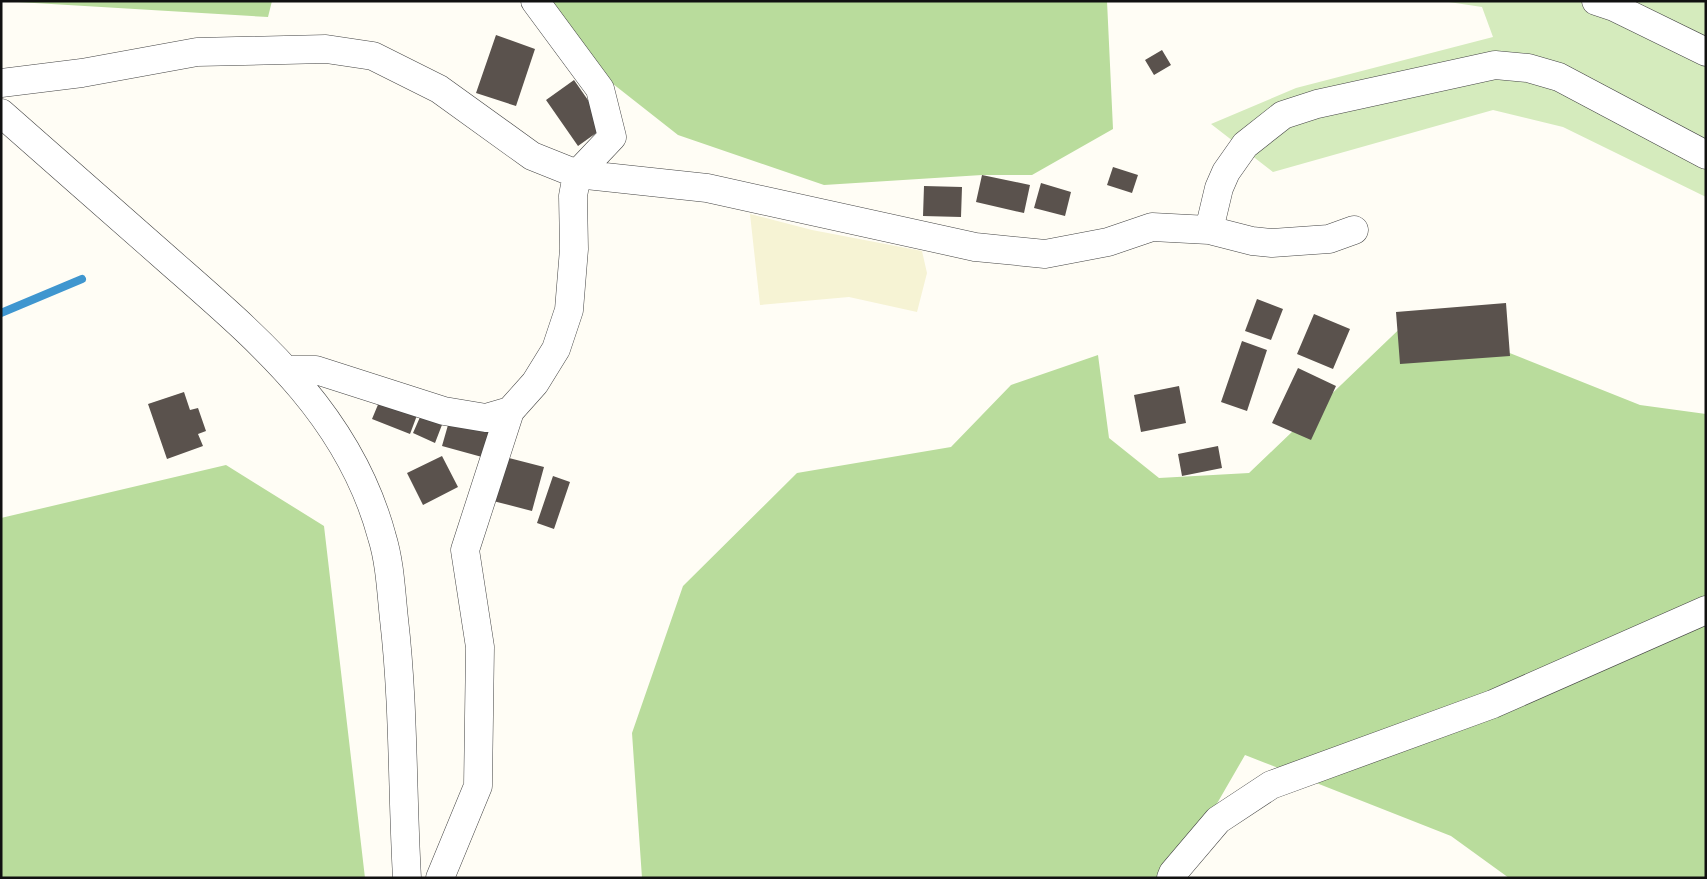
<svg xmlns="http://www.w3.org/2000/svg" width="1707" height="879" font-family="'Zilla Slab',serif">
	<rect width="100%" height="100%" fill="#fffdf5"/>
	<!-- farmland -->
	<path fill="#f6f3d4" d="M 750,214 L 812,230 L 922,251 L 927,273 L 917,312 L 849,297 L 760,305 Z"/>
	<!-- green -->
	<path fill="#d5ebbd" d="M 1442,1 L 1706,1 L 1706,197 L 1563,127 L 1493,110 L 1273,172 L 1211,124 L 1296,88 L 1493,37 L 1482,7 Z"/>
	<!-- forest -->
	<path fill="#b9dc9c" d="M 1,1 L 272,1 L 268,17 Z
		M 527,1 L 1107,1 L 1113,129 L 1032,175 L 982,175 L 824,185 L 678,135 L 533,21 Z
		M 1414,315 L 1640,405 L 1706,414 L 1706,878 L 1509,878 L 1451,836 L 1245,755 L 1174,878 L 642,878 L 632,733 L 683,586 L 797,473 L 951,447 L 1011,385 L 1098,355 L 1109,438 L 1159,478 L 1249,473 Z
		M 226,465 L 324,526 L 365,878 L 1,878 L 1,518 Z"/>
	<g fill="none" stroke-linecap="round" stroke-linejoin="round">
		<!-- stream -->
		<path stroke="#3f96cf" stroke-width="8" d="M 1,313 L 82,279"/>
	</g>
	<!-- building -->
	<path fill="#5a524d" d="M 496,35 L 535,49 L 516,106 L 476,93 Z
		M 1162,50 L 1171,65 L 1154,75 L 1145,60 Z
		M 574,80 L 606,126 L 578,146 L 546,100 Z
		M 1113,167 L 1138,175 L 1132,193 L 1107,185 Z
		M 982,175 L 1030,185 L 1024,213 L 976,202 Z
		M 1041,183 L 1071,192 L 1065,216 L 1034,208 Z
		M 924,186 L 962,187 L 961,217 L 923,216 Z
		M 1257,299 L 1283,309 L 1271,340 L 1245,331 Z
		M 1506,303 L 1510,356 L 1400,364 L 1396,312 Z
		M 1314,314 L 1350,329 L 1333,369 L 1297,354 Z
		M 1242,341 L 1267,350 L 1247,411 L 1221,402 Z
		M 1298,368 L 1336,386 L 1311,440 L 1272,423 Z
		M 1179,386 L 1186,423 L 1141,432 L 1134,395 Z
		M 184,392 L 190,410 L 198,408 L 206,431 L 198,434 L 203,446 L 167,459 L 148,404 Z
		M 382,395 L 419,410 L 410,434 L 372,419 Z
		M 424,408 L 445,417 L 435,443 L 413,433 Z
		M 450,418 L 490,429 L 482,457 L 442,446 Z
		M 1218,446 L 1222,468 L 1182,476 L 1178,454 Z
		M 442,456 L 458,487 L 423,505 L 407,473 Z
		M 501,456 L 544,467 L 532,511 L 489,500 Z
		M 553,476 L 570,482 L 554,529 L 537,523 Z"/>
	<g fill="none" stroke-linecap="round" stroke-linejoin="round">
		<defs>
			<path id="minor" d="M 1596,1 L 1614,7 L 1706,52
				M 1,83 L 82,73 L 197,52 L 326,49 L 373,56 L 439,89 L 532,156 L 577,174 L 707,188 L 975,247 L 1045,254 L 1108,242 L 1152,227 L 1209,230 L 1252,241 L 1272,243 L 1329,239 L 1354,230
				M 1,113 C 57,162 112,211 168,260 C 259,340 349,414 382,537 C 390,563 391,591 394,619 C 404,705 402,791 407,878
				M 1209,230 L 1219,188 L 1226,172 L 1245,145 L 1283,115 L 1317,104 L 1495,65 L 1528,68 L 1559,77 L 1706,155
				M 287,370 L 316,370 L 444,411 L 486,418 L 510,411 L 535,383 L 556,349 L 569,310 L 574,249 L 573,196 L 577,174 L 612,137 L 600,89 L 535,1
				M 440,878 L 478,786 L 480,647 L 465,550 L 510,411
				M 1171,878 L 1173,873 L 1218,820 L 1271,785 L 1493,704 L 1706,610"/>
		</defs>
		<!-- minor casing -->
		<use href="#minor" stroke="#444" stroke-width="29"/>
		<!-- minor -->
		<use href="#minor" stroke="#fff" stroke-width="28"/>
	</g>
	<!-- border -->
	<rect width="1707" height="879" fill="none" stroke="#111111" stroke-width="5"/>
</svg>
